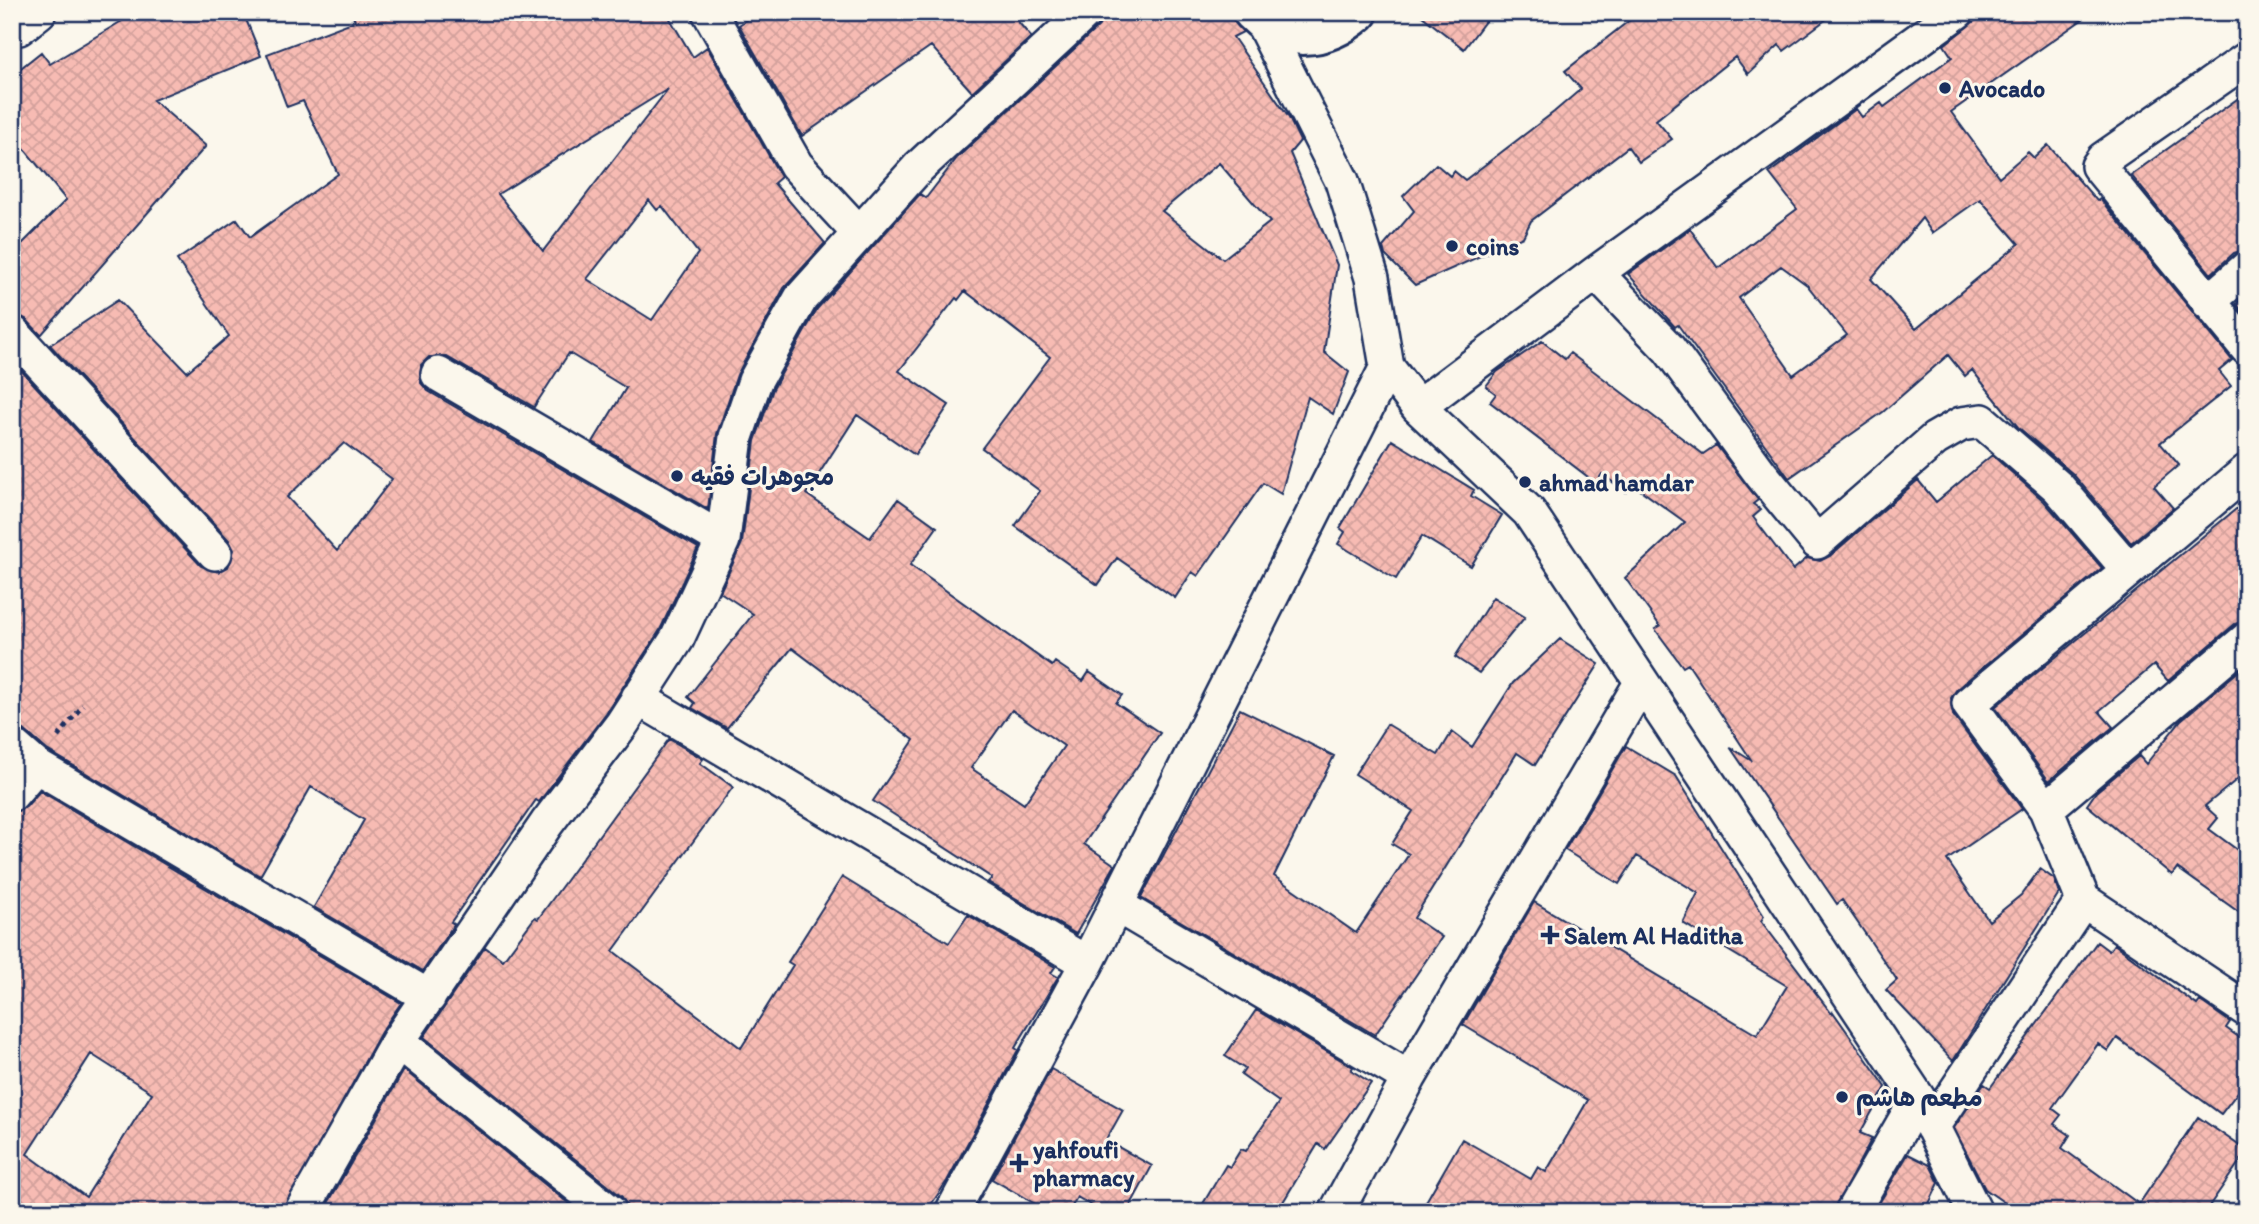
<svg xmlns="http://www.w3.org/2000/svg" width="2259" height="1224" font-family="Itim,'Playpen Sans Arabic',sans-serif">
	<defs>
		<pattern id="building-cross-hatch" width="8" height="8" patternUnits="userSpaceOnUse" patternTransform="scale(1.75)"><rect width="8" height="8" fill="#f7bbb3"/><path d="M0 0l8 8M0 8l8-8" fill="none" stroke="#d3a19c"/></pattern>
	</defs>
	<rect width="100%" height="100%" fill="#fbf7ec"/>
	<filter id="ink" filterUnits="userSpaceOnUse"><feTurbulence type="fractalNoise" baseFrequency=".0143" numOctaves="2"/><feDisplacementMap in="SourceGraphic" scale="14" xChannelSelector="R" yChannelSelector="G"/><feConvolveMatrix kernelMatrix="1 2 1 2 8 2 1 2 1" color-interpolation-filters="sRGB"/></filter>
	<g filter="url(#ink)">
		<!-- building -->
		<path fill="url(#building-cross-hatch)" stroke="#1b2f5e" stroke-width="2" fill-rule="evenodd" d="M 137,12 L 243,12 L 261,56 L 153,100 L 206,146 L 41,335 L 26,319 L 12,313 L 12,254 L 66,200 L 12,134 L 12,75 L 41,52 L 50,64 Z
			M 351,12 L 666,12 L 693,57 L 707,47 L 781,177 L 774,183 L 825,243 L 784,288 L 737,375 L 717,434 L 708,509 L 593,442 L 626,388 L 569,353 L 534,407 L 447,357 L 429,357 L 421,365 L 421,383 L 428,391 L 698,548 L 660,630 L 606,713 L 539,802 L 536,800 L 451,922 L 454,924 L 423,971 L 314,907 L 364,820 L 311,787 L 260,876 L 47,750 L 24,730 L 12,726 L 12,371 L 18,367 L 201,566 L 219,572 L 228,567 L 234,550 L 229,540 L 50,345 L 118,300 L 187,372 L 229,336 L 177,260 L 237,219 L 250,237 L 338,174 L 303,101 L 287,107 L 267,54 L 355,21 ZM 668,89 L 543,251 L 498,194 ZM 649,200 L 657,210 L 662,206 L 698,253 L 652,320 L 587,279 ZM 344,443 L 392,479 L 337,551 L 287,497 Z
			M 757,12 L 1010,12 L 1031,37 L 972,92 L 931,46 L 802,136 L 739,25 Z
			M 1105,12 L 1232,12 L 1233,20 L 1243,32 L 1233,37 L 1289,118 L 1300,141 L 1290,153 L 1337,265 L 1324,352 L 1349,372 L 1333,414 L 1308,397 L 1281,494 L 1263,483 L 1198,576 L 1192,572 L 1175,598 L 1117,558 L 1098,585 L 1015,526 L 1040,491 L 982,448 L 1050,357 L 965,291 L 958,300 L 956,298 L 899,371 L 949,405 L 915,455 L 857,415 L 806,494 L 870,538 L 898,499 L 937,527 L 910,565 L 1052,666 L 1055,662 L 1083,681 L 1089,672 L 1122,695 L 1116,703 L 1160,733 L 1084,844 L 1115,865 L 1076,934 L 988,882 L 992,878 L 873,801 L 914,740 L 792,648 L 727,728 L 692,708 L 695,703 L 688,697 L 753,614 L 720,592 L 742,543 L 755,441 L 773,389 L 817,309 L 920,194 L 926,198 L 957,158 L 1099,26 ZM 1219,163 L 1270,222 L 1223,259 L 1162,211 ZM 1012,710 L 1064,746 L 1024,804 L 971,768 Z
			M 1417,12 L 1492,12 L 1464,49 Z
			M 1640,12 L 1836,12 L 1784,51 L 1779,45 L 1748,74 L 1735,57 L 1656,120 L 1672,139 L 1639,162 L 1628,147 L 1531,221 L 1523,237 L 1415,285 L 1385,255 L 1383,247 L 1414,211 L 1403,196 L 1436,164 L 1450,176 L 1454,171 L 1465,180 L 1554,112 L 1581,89 L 1565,71 Z
			M 1986,12 L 2093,12 L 1951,112 L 1999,177 L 2028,152 L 2034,158 L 2048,145 L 2097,201 L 2100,199 L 2232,360 L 2219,371 L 2231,386 L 2160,443 L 2179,465 L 2154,486 L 2173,508 L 2131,543 L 2073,474 L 2018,427 L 1972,370 L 1965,376 L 1948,355 L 1883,412 L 1789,478 L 1678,325 L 1675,327 L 1628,274 L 1690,229 L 1718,268 L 1797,209 L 1769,173 L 1856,109 L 1862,117 L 1881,103 L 1884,107 L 1952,57 L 1944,45 ZM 1980,199 L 2019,244 L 1916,329 L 1871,279 L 1922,218 L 1932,233 ZM 1781,266 L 1807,285 L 1847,335 L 1793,375 L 1739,298 Z
			M 2247,92 L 2247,249 L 2234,253 L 2211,274 L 2131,175 Z
			M 2247,294 L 2247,317 L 2236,304 Z
			M 1542,341 L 1565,359 L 1570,353 L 1703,454 L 1716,445 L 1758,500 L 1753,504 L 1761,510 L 1753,517 L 1793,570 L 1807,558 L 1820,561 L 1830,556 L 1918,480 L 1936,502 L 1992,455 L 2044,501 L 2102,568 L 1957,689 L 1951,698 L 1953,715 L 2022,809 L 1947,860 L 1989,921 L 2021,895 L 2040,869 L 2054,879 L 2059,893 L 1953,1061 L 1886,990 L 1897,980 L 1842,900 L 1837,904 L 1730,747 L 1752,761 L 1688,664 L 1683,667 L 1655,629 L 1660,626 L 1625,578 L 1685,522 L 1632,484 L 1626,492 L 1602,474 L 1596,483 L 1490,402 L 1496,394 L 1486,386 L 1497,372 Z
			M 1392,440 L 1474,490 L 1471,496 L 1502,515 L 1471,566 L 1422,536 L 1396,579 L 1338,544 L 1345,532 L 1340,528 Z
			M 2247,500 L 2247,620 L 2235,624 L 2168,681 L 2154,665 L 2099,711 L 2113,727 L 2049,781 L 1995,707 Z
			M 1493,597 L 1525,617 L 1479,673 L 1455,657 Z
			M 1560,639 L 1599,664 L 1535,765 L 1517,753 L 1414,918 L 1442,937 L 1375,1035 L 1141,898 L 1240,709 L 1334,756 L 1274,876 L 1356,933 L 1409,854 L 1392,844 L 1413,811 L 1355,774 L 1387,724 L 1438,755 L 1452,732 L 1472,747 L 1513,683 Z
			M 2247,664 L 2247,771 L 2205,806 L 2218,818 L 2209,829 L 2247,857 L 2247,918 L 2177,868 L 2172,875 L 2087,805 L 2096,792 L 2139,756 L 2146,764 L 2181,720 Z
			M 669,739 L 703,759 L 700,763 L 733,787 L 613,951 L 741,1048 L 793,965 L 788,962 L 842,877 L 949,943 L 968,915 L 1055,967 L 1051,973 L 1058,977 L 1015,1048 L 1018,1050 L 947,1181 L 926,1212 L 629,1212 L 622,1197 L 424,1037 L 485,947 L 503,960 L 535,917 L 538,919 Z
			M 1626,746 L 1676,776 L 1764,916 L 1761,921 L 1832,1014 L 1833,1012 L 1886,1087 L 1860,1133 L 1872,1138 L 1833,1212 L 1420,1212 L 1462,1139 L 1531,1179 L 1538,1167 L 1546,1172 L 1588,1100 L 1463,1025 L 1534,902 L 1757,1035 L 1787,986 L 1683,923 L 1698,893 L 1637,856 L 1619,884 L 1565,850 Z
			M 40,791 L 401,1003 L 381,1032 L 282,1212 L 12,1212 L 12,813 L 26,807 ZM 91,1054 L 152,1093 L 86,1197 L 27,1154 Z
			M 2097,942 L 2109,951 L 2114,944 L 2197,1005 L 2200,1001 L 2230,1022 L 2226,1028 L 2247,1043 L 2247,1080 L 2221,1114 L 2117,1038 L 2108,1051 L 2098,1044 L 2052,1108 L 2061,1115 L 2054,1124 L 2070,1135 L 2062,1148 L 2139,1204 L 2198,1117 L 2247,1151 L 2205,1212 L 2018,1212 L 1985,1189 L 1954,1128 L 1984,1084 L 1990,1088 Z
			M 1256,1010 L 1353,1067 L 1351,1070 L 1371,1083 L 1325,1149 L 1318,1144 L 1277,1212 L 1198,1212 L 1226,1165 L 1230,1167 L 1241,1149 L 1246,1151 L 1279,1102 L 1241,1075 L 1245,1069 L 1225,1056 Z
			M 1051,1069 L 1123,1110 L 1106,1140 L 1152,1166 L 1127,1212 L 1102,1212 L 1077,1197 L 1069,1212 L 1049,1212 L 992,1179 Z
			M 404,1070 L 579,1212 L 323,1212 Z
			M 1908,1154 L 1930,1165 L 1939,1183 L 1925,1212 L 1874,1212 Z"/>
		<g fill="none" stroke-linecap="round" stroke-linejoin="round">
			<defs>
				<path id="minor" d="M 709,12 L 796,165 L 858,232
					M 12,20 L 19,28 L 39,12
					M 1261,20 L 1342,181 L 1372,278 L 1387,367 L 1418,407 L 1529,512 L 1918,1098 L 1975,1212
					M 2247,59 L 2103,159 L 2098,166 L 2247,348
					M 1596,273 L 1669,349 L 1761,474 L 1817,542 L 1935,439 L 1961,424 L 1982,421 L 2058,487 L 2128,569
					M 2208,302 L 2247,268
					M 12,332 L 215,553
					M 438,374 L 723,540
					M 1418,407 L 1596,273 L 1957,12
					M 2247,639 L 2046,809 L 2083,900 L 2247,1010
					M 638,698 L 1087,963
					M 12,745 L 36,766 L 429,997
					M 12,794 L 36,766
					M 2046,809 L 1969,704 L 2247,471
					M 1116,905 L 1409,1078
					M 398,1041 L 610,1212
					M 1932,1127 L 2083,900
					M 301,1212 L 398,1041 L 547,823 L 622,724 L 677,639 L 723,540 L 736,437 L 755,381 L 801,298 L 919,167 L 1086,12
					M 952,1212 L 1087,963 L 1387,367
					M 1336,1212 L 1409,1078 L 1641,683
					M 1852,1212 L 1918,1098"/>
				<path id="tertiary" d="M 1253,12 C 1285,45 1326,40 1358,12"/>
			</defs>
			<!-- minor casing -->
			<use href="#minor" stroke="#1b2f5e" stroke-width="38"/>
			<!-- tertiary casing -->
			<use href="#tertiary" stroke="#1b2f5e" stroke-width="44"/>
			<!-- path -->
			<path stroke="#1b2f5e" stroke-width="4.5" stroke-dasharray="5 5" stroke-linecap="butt" d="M 58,737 L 83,705"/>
			<!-- minor -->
			<use href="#minor" stroke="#fbf7ec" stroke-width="33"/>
			<!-- tertiary -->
			<use href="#tertiary" stroke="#fbf7ec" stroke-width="38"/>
		</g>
	</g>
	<!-- markers -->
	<g fill="#1b2f5e" stroke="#fbf7ec" stroke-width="2.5">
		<circle cx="1945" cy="88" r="7"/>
		<circle cx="1452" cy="246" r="7"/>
		<circle cx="677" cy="476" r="7"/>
		<circle cx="1525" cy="482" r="7"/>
		<path d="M1546.5 924.5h7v7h7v7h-7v7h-7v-7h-7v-7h7z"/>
		<circle cx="1842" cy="1097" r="7"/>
		<path d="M1015.5 1152.5h7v7h7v7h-7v7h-7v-7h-7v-7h7z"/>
	</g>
	<g text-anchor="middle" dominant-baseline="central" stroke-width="6" stroke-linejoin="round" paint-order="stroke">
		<!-- poi labels -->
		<g font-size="24" font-weight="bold" fill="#1b2f5e" stroke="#fbf7ec" text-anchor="start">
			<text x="1959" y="88">Avocado</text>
			<text x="1466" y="246">coins</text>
			<text x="691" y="476">مجوهرات فقيه</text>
			<text x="1539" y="482">ahmad hamdar</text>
			<text x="1564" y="935">Salem Al Haditha</text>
			<text x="1856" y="1097">مطعم هاشم</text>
			<text x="1033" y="1149">yahfoufi<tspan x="1033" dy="28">pharmacy</tspan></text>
		</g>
	</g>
	<!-- margin -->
	<rect width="2259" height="1224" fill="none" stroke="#fbf7ec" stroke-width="42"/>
	<rect x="21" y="21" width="2217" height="1182" fill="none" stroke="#1b2f5e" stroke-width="2.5" filter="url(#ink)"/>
</svg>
